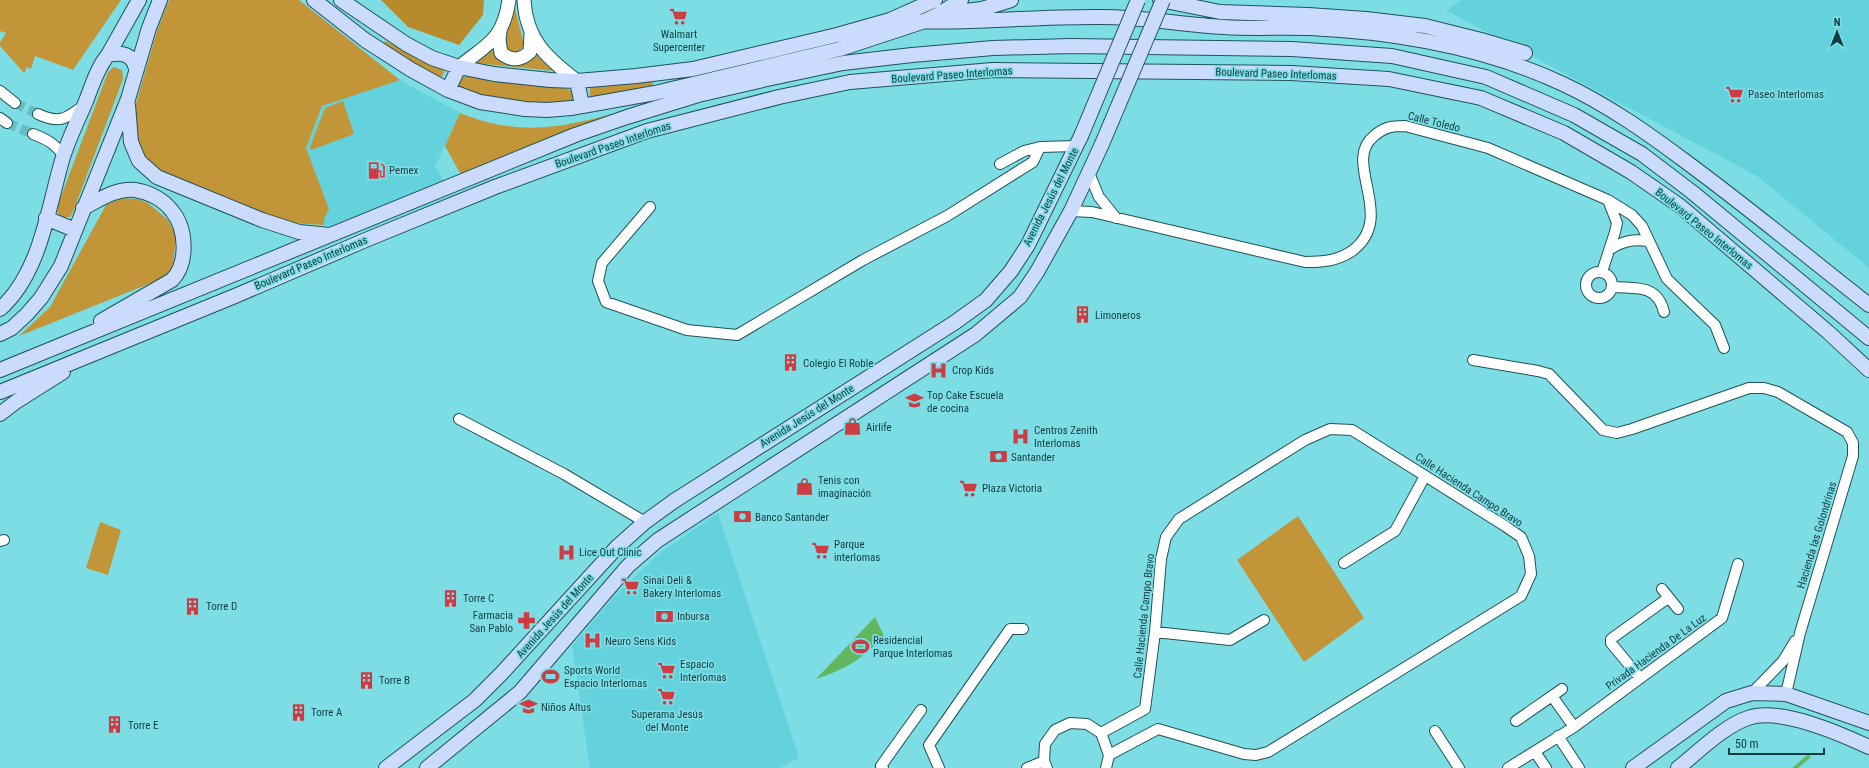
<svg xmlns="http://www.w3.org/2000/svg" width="1869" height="768" font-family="'Roboto Condensed',sans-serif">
	<rect width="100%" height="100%" fill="#7cdde5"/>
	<!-- built -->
	<path fill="#64d2dc" d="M 1461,0 L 1869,0 L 1869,268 L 1757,176 L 1447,11 Z
		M 400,80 L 460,113 L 435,167 L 449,188 L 334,226 L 324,225 L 324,219 L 306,148 L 322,106 Z
		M 718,513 L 799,758 L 780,768 L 590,768 L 572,646 L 615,596 L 661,552 Z"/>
	<!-- green -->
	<path fill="#c19538" d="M 0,0 L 121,0 L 73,70 L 35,56 L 31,69 L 27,67 L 24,73 L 0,46 L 0,42 L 6,33 L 0,31 Z
		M 169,0 L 299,0 L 400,80 L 322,106 L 306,148 L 329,209 L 324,219 L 324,225 L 290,223 L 262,215 L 159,173 L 143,159 L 132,127 L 136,103 L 157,31 Z
		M 514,5 L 524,44 C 522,51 518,51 511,53 L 504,48 C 506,33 511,20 514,5 Z
		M 386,41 L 420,60 L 445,70 L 440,80 L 382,45 Z
		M 495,49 L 497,56 L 534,53 L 554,71 L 476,63 Z
		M 114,67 L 122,70 L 123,79 L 73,212 L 70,217 L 62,217 L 58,213 L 57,207 L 108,72 Z
		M 467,76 L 564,87 L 573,92 L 574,101 L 566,107 L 458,96 L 455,80 Z
		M 652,80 L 653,86 L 590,100 L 590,86 Z
		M 343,101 L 354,134 L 311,150 L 310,147 L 325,108 Z
		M 626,110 L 461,175 L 445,146 L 460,113 C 523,138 564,127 626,110 Z
		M 122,198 L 137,199 L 148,203 L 168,220 L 176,235 L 173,268 L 161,279 L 19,336 L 50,307 L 106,205 Z
		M 1298,516 L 1364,618 L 1304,662 L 1237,560 Z
		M 100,522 L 121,530 L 108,575 L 86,568 Z"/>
	<!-- forest -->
	<path fill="#b78b2b" d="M 381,0 L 484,0 L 483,15 L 459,45 L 408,27 Z"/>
	<!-- water -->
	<path fill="#60b75d" d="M 875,617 L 884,636 C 860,660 848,668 816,679 Z"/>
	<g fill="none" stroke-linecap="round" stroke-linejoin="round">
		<!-- stream -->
		<path stroke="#60b75d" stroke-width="4" d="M 1795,768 L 1808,757"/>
		<!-- minor-tunnel -->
		<path stroke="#67bdc4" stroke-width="10" stroke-dasharray="10 5" stroke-linecap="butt" d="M 15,103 L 38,114
			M 7,123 L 33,134"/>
		<defs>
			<path id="minor" d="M 0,91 L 15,103
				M 38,114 C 59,124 66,119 83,106
				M 0,118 L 7,123
				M 33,134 C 48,140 54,143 64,156
				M 1000,164 L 1024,151 L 1040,147 L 1076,146
				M 1089,173 L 1099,197 L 1116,218
				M 650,207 L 602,263 L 598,281 L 606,302 L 687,330 L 737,335 L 863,260 L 947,216 L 1033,162 L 1040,147
				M 1071,211 L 1092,212 L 1305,262 C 1323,262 1337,261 1352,251 C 1398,217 1341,162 1374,136 C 1384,127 1392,126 1405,126 L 1488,148 L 1608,200 L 1632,215 L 1642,226 L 1667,279 L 1715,325 L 1724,348
				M 1609,250 C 1622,241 1633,239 1648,241
				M1586 285a13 13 0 1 1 26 0a13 13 0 1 1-26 0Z
				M 1602,272 L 1615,232 L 1617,223 L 1608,200
				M 1613,287 C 1637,289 1657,284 1664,312
				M 1473,360 L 1538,371 L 1549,374 L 1603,430 L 1617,433 L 1632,429 L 1749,388 L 1764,388 L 1778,392 L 1847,432 L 1853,443 L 1853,456 L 1800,633 L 1786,694
				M 459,419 L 564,474 L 645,522
				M 0,541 L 4,540
				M 1344,563 L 1395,531 L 1425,476
				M 1662,589 L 1678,609
				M 1155,632 L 1230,640 L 1264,620
				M 1640,678 L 1611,643 L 1611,639 L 1668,598
				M 1752,693 L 1783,661 L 1795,641
				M 1552,696 L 1574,727
				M 1516,721 L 1562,689
				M 1435,731 L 1459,768
				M 1101,733 L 1145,709 L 1155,632 L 1161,559 L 1166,537 L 1179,519 L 1305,440 L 1330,429 L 1352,430 L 1505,526 L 1521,537 L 1529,556 L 1531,574 L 1521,596 L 1268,752 L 1256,755 L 1244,754 L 1158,729 L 1109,755
				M 1558,736 L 1579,768
				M 1535,752 L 1546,768
				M 883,768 L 881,766 L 921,710
				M 939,768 L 929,745 L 1010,629 L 1023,629
				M 1027,768 L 1044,761
				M 1047,768 L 1044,761 L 1045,744 L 1055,730 L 1070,723 L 1087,724 L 1101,733 L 1109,755 L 1106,768
				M 1508,768 L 1574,727 L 1722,618 L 1738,564"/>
			<path id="tertiary" d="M 524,0 C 526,40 547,58 577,81
				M 500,31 L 499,40 L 501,53 C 511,61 520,61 530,52 L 531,34
				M 459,67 C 487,44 503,41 509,0"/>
			<path id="secondary" d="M 314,0 L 365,40 L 410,69 L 448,90 L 480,102 L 525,109 L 547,110 L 571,108 L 655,93 L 840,49 L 922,22 L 939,14 L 961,0
				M 341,0 L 406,44 L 432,58 L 459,67 L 494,74 L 550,80 L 577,81 L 636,76 L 693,69 L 837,35 L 890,20 L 935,0
				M 1160,0 L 1220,12 L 1308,15 L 1366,19 L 1425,26 L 1481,40 L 1525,53
				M 948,13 L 982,9 L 1011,0
				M 890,20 C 961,25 1031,16 1102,17 C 1143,17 1184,25 1224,27 C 1253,29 1281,27 1310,28 C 1396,32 1484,47 1563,84 C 1608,105 1649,134 1689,164 C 1750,209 1809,258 1869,305
				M 108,55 C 122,52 133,54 136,69
				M 577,81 L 582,105
				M 448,90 L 459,67
				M 128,105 L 131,142 L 139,161 L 157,177 L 262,220 L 299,232 L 330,235
				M 83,208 C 99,200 116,188 135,190 C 149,192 164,200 172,211 C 187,229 188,264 172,280 L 101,321
				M 46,218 L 75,230
				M 0,309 C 41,273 48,207 63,157 C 69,138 78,120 86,101 C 92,86 97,68 108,55 L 139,0
				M 0,334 L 12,328 L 27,314 L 41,298 L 61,266 L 128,99 L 149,28 L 160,0
				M 0,370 L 575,135 L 627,117 L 698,95 L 767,79 L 843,63 L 912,55 L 993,48 L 1071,46 L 1292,49 L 1392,56 L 1486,77 L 1574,115 L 1642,154 L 1692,192 L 1869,338
				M 0,392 L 235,296 L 368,239 L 495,187 L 647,131 L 779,97 L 850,82 L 993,70 L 1291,73 L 1389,79 L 1481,98 L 1564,133 L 1631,172 L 1680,206 L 1828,332 L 1869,370
				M 0,414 L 17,401 L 63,372
				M 386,768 L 475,700 L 501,674 L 617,547 L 645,522 L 674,501 L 954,323 L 986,300 L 1011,271 L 1028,245 L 1081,136
				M 427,768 L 520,692 L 628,566 L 658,540 L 976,334 L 1020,297 L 1037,272 L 1071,211 L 1102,144
				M 1633,768 L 1726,701 L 1752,693 L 1786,694 L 1869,723
				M 1678,768 C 1698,752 1724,726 1748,718 C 1780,707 1839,733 1869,747"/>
		</defs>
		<!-- minor casing -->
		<use href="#minor" stroke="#1f5358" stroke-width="12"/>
		<!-- tertiary casing -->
		<use href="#tertiary" stroke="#1f5358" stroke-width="15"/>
		<!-- secondary casing -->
		<use href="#secondary" stroke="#1f5358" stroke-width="16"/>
		<!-- minor -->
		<use href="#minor" stroke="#fff" stroke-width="10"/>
		<!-- tertiary -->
		<use href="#tertiary" stroke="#fff" stroke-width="13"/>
		<!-- secondary -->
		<use href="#secondary" stroke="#cbdbfe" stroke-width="14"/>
		<defs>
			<path id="secondary-bridge" d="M 1081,136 L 1138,0
				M 1102,144 L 1163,0"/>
		</defs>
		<!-- secondary-bridge casing -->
		<use href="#secondary-bridge" stroke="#1f5358" stroke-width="16" stroke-linecap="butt"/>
		<!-- secondary-bridge -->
		<use href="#secondary-bridge" stroke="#cbdbfe" stroke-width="14"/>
	</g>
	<!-- icons -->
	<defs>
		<symbol id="supermarket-bare" viewBox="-9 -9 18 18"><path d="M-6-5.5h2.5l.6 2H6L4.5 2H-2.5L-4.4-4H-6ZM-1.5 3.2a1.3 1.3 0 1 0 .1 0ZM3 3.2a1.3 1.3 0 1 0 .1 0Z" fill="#cc3c42" stroke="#7cdde5" stroke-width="2.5" paint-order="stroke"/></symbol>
		<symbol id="fuel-bare" viewBox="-9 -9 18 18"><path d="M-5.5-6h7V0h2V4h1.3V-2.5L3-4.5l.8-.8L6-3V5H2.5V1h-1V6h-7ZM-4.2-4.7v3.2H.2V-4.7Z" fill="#cc3c42" stroke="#7cdde5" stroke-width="2.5" paint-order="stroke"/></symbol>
		<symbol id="building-bare" viewBox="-9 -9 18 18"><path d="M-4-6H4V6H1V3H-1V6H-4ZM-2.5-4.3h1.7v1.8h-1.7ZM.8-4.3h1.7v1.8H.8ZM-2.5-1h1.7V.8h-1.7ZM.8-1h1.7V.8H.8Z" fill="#cc3c42" stroke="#7cdde5" stroke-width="2.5" paint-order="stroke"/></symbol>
		<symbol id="hospital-bare" viewBox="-9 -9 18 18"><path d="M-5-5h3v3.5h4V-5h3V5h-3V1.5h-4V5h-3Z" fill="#cc3c42" stroke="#7cdde5" stroke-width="2.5" paint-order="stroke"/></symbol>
		<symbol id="university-bare" viewBox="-9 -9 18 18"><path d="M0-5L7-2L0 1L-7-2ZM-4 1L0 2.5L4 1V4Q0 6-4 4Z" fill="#cc3c42" stroke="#7cdde5" stroke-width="2.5" paint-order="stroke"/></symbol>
		<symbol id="shop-bare" viewBox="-9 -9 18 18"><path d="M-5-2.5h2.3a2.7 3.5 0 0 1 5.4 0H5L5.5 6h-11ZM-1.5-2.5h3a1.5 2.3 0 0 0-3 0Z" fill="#cc3c42" stroke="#7cdde5" stroke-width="2.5" paint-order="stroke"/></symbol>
		<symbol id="bank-bare" viewBox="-9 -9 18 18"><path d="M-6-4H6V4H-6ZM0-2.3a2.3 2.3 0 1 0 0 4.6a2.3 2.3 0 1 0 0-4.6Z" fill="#cc3c42" stroke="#7cdde5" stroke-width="2.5" paint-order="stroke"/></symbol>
		<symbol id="pharmacy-bare" viewBox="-9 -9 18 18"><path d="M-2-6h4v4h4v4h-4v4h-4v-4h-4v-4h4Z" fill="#cc3c42" stroke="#7cdde5" stroke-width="2.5" paint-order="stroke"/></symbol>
		<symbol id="stadium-bare" viewBox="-9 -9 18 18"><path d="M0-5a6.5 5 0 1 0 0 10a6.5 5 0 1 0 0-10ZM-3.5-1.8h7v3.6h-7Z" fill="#cc3c42" stroke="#7cdde5" stroke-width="2.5" paint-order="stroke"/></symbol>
		<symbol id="school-bare" viewBox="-9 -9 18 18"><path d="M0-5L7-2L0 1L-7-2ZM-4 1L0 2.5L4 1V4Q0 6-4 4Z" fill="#cc3c42" stroke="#7cdde5" stroke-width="2.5" paint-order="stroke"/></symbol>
	</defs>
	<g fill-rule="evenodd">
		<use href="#supermarket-bare" x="666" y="4" width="25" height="25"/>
		<use href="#supermarket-bare" x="1722" y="82" width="25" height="25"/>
		<use href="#fuel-bare" x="364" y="158" width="25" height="25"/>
		<use href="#building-bare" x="1070" y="302" width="25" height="25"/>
		<use href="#building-bare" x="778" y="350" width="25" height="25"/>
		<use href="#hospital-bare" x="926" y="358" width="25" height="25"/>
		<use href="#university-bare" x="902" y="388" width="25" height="25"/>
		<use href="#shop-bare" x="840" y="414" width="25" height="25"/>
		<use href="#hospital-bare" x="1008" y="424" width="25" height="25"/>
		<use href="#bank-bare" x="986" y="444" width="25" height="25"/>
		<use href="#shop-bare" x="792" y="474" width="25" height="25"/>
		<use href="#supermarket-bare" x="956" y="476" width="25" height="25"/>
		<use href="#bank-bare" x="730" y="504" width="25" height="25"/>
		<use href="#supermarket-bare" x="808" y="538" width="25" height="25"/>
		<use href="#hospital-bare" x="554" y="540" width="25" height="25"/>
		<use href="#supermarket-bare" x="618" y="574" width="25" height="25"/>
		<use href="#building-bare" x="438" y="586" width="25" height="25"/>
		<use href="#building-bare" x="180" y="594" width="25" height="25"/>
		<use href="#bank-bare" x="652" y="604" width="25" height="25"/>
		<use href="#pharmacy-bare" x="514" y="608" width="25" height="25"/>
		<use href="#hospital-bare" x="580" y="628" width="25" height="25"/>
		<use href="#stadium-bare" x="848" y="634" width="25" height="25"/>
		<use href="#supermarket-bare" x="654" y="658" width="25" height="25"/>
		<use href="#stadium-bare" x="538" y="664" width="25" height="25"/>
		<use href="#building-bare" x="354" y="668" width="25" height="25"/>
		<use href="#supermarket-bare" x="654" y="684" width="25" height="25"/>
		<use href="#school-bare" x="516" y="694" width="25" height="25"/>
		<use href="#building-bare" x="286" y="700" width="25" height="25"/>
		<use href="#building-bare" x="102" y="712" width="25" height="25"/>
	</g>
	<g text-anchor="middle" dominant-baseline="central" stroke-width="3.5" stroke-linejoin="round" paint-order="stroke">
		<!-- poi labels -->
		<g font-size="11" fill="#123d40" stroke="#7cdde5" text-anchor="start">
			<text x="679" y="34" text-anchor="middle">Walmart<tspan x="679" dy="13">Supercenter</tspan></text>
			<text x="1748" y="94">Paseo Interlomas</text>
			<text x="389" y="170">Pemex</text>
			<text x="1095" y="315">Limoneros</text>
			<text x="803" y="363">Colegio El Roble</text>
			<text x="952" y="370">Crop Kids</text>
			<text x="927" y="395">Top Cake Escuela<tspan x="927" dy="13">de cocina</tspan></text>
			<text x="866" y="427">Airlife</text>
			<text x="1034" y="430">Centros Zenith<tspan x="1034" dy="13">Interlomas</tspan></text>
			<text x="1011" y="457">Santander</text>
			<text x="818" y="480">Tenis con<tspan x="818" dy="13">imaginación</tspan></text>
			<text x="982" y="488">Plaza Victoria</text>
			<text x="755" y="517">Banco Santander</text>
			<text x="834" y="544">Parque<tspan x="834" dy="13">interlomas</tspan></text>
			<text x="579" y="552">Lice Out Clinic</text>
			<text x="643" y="580">Sinai Deli &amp;<tspan x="643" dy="13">Bakery Interlomas</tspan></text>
			<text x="463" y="598">Torre C</text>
			<text x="206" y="606">Torre D</text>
			<text x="513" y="615" text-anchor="end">Farmacia<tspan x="513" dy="13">San Pablo</tspan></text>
			<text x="677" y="616">Inbursa</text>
			<text x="873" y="640">Residencial<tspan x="873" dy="13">Parque Interlomas</tspan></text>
			<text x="605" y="641">Neuro Sens Kids</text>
			<text x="680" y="664">Espacio<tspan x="680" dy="13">Interlomas</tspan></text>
			<text x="564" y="670">Sports World<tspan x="564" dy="13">Espacio Interlomas</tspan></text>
			<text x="379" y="680">Torre B</text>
			<text x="541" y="707">Niños Altus</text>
			<text x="311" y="712">Torre A</text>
			<text x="667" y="714" text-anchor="middle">Superama Jesús<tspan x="667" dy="13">del Monte</tspan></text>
			<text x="128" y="725">Torre E</text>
		</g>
		<!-- street labels -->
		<g font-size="11" fill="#123d40" stroke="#7cdde5">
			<text transform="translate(1276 74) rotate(2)">Boulevard Paseo Interlomas</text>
			<text transform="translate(952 75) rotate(-4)">Boulevard Paseo Interlomas</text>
			<text transform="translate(1434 122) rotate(14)">Calle Toledo</text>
			<text transform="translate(613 145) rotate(-19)">Boulevard Paseo Interlomas</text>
			<text transform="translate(1051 197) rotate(-63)">Avenida Jesús del Monte</text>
			<text transform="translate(1704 229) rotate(39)">Boulevard Paseo Interlomas</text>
			<text transform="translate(311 263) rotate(-23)">Boulevard Paseo Interlomas</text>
			<text transform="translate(807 416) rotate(-32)">Avenida Jesús del Monte</text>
			<text transform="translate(1469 490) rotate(33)">Calle Hacienda Campo Bravo</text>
			<text transform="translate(1817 535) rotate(-73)">Hacienda las Golondrinas</text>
			<text transform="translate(555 616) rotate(-48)">Avenida Jesús del Monte</text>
			<text transform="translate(1144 616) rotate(-84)">Calle Hacienda Campo Bravo</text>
			<text transform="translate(1656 652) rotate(-36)">Privada Hacienda De La Luz</text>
		</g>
	</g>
	<!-- north arrow -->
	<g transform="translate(1837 32)" stroke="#7cdde5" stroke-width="3" paint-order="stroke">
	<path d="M0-3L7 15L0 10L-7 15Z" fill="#123d40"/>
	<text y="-6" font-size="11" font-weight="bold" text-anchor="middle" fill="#123d40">N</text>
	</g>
	<!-- scale -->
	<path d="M1729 748v6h95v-6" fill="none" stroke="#123d40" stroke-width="2"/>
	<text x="1735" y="748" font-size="12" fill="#123d40" stroke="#7cdde5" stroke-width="3" paint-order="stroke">50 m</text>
</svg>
